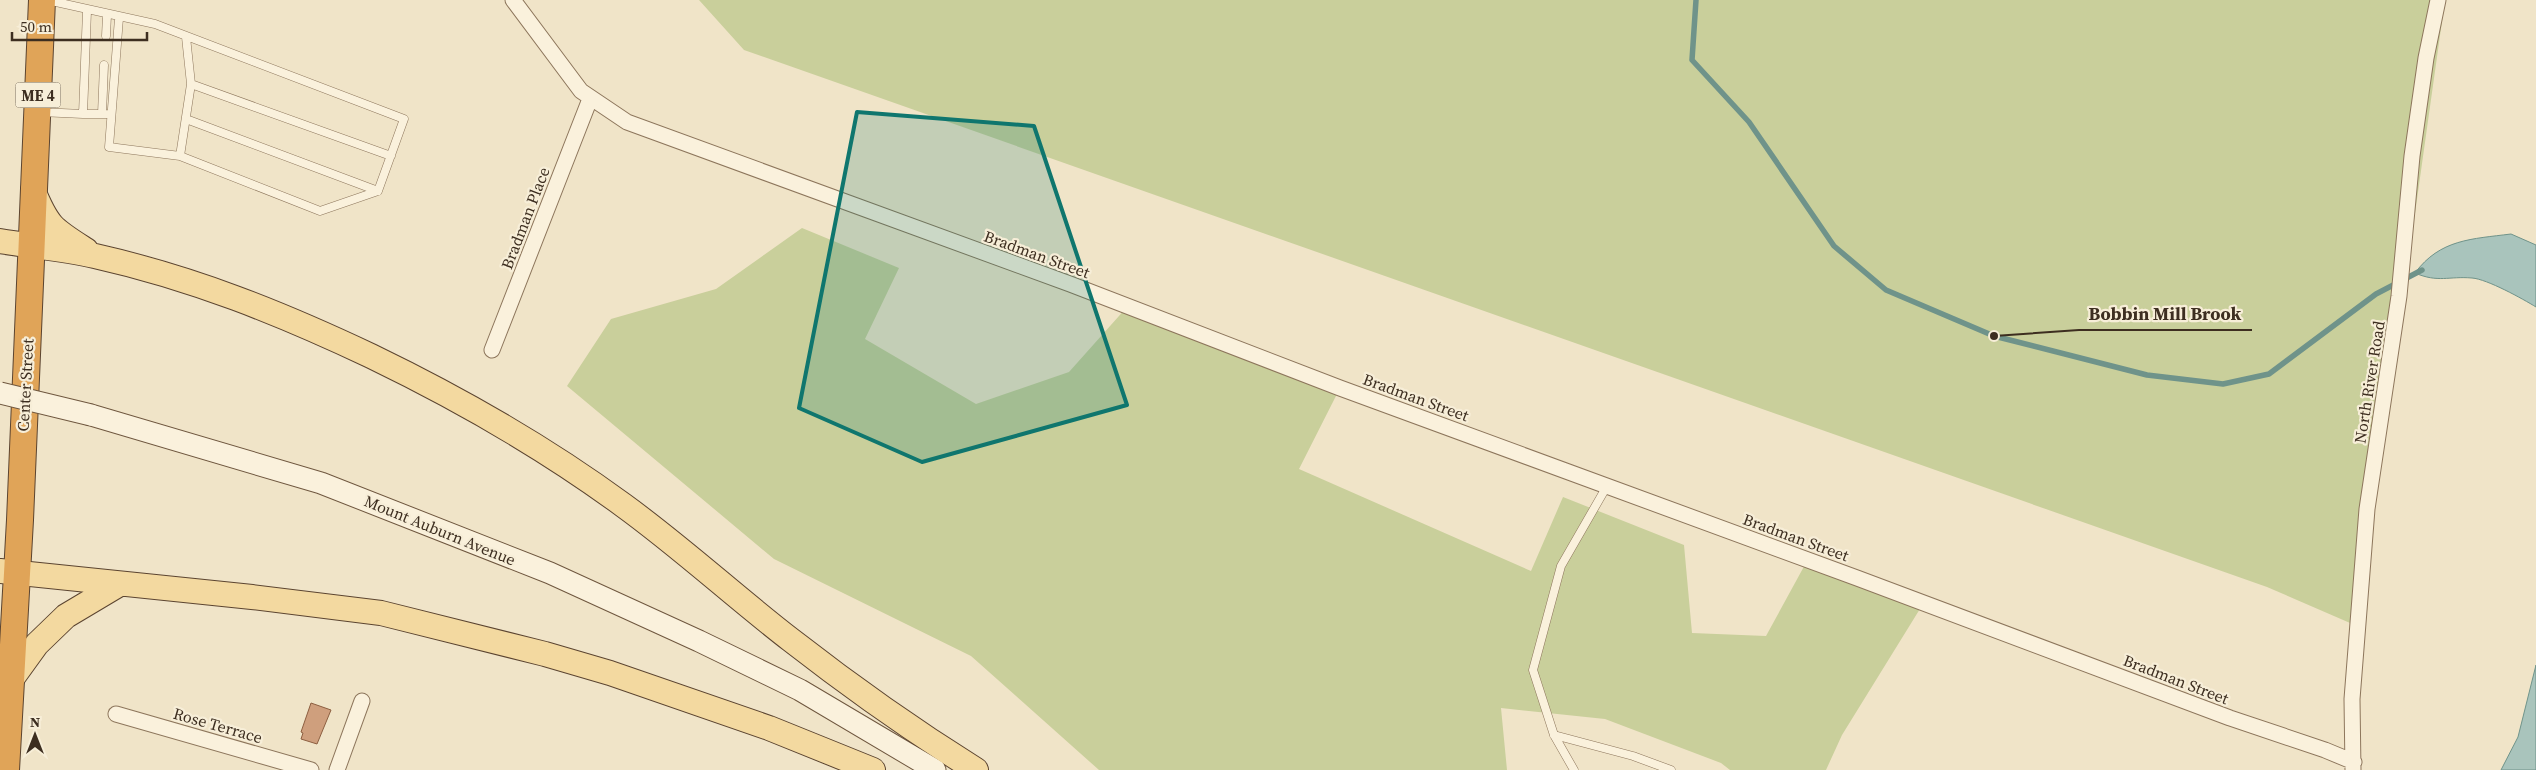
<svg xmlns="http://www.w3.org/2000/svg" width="2536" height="770" font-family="'Source Serif 4',serif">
	<rect width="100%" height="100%" fill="#f0e4c8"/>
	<!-- green -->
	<path fill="#c9cf9b" d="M 699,0 L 2445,0 L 2357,626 L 2267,587 L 744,50 Z
		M 802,228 L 899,268 L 865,339 L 976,404 L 1069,372 L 1127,307 L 1340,388 L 1299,469 L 1531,571 L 1563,497 L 1684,545 L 1692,633 L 1766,636 L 1807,561 L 1923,604 L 1842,735 L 1826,770 L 1730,770 L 1721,763 L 1605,719 L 1501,708 L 1507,770 L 1099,770 L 971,656 L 774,559 L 567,386 L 611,319 L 716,289 Z"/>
	<!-- water -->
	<path fill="#a9c4bc" stroke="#6f938a" d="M 2511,234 L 2536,245 L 2536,307 C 2523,299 2487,279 2472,278 C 2449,276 2438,283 2415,273 C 2440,239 2472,239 2511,234 Z
		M 2536,665 L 2536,770 L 2501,770 L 2518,737 Z"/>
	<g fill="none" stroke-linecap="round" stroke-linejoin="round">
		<!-- stream -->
		<path stroke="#6f938a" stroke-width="5.5" d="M 1696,0 L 1692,60 L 1749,122 L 1834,246 L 1886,290 L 1994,336 L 2147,375 L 2223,384 L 2269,374 L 2376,294 L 2422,270"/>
	</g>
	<!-- building -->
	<path fill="#cf9f7d" stroke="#8d5f41" d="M 311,703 L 331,710 L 317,744 L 301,739 L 303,733 L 301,732 Z"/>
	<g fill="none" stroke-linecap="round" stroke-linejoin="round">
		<defs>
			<path id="lane" d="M 47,0 L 155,24 L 404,119 L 378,191 L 320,211 L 180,156 L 191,84 L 186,37
				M 119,18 L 109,147 L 180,156
				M 106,36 L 107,15
				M 191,84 L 391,156
				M 40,112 L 83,114 L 87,11
				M 83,114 L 106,114
				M 102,114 L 104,65
				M 186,119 L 378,191
				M 1554,735 L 1633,756 L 1671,770
				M 1574,770 L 1554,735 L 1533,670 L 1561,566 L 1607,486"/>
			<path id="street" d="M 513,0 L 581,91 L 627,122 L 1070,284 L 1340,388 L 1857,578 L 2230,718 L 2325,750 L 2354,762
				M 492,350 L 590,99
				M 116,714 L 311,770
				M 337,770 L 362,701
				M 2353,770 L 2352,699 L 2367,509 L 2399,296 L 2412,156 L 2426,58 L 2438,0"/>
			<path id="secondary" d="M 91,415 L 321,483 L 550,573 L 699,641 L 800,690 L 935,770"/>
			<path id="primary" d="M 33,190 C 48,227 53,229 86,250
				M 0,241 C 31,246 64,249 95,256 C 193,278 280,313 371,356 C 460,399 544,447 623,505 C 681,547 734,596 791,640 C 850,686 912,730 976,770
				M 0,571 L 252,597 L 381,613 L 545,654 L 610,673 L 769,728 L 873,770
				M 11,680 L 37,644 L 66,616 L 118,585"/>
			<path id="highway" d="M 6,770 L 20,520 L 42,0"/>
		</defs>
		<!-- lane casing -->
		<use href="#lane" stroke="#8d765c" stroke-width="9"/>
		<!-- street casing -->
		<use href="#street" stroke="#8d765c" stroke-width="17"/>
		<!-- secondary casing -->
		<use href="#secondary" stroke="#6f573f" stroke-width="23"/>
		<!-- primary casing -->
		<use href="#primary" stroke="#5b4430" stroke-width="26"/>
		<!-- highway casing -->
		<use href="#highway" stroke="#5b4430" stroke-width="28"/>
		<!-- lane -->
		<use href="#lane" stroke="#faf1dc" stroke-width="8"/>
		<!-- street -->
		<use href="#street" stroke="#faf1dc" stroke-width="15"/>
		<!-- secondary -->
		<use href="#secondary" stroke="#faf1dc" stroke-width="21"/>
		<!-- primary -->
		<use href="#primary" stroke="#f3d9a0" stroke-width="24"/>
		<!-- highway -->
		<use href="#highway" stroke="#e0a458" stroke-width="26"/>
		<defs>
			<path id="secondary-bridge" d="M 0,393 L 91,415"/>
		</defs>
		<!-- secondary-bridge casing -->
		<use href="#secondary-bridge" stroke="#6f573f" stroke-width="23" stroke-linecap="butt"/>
		<!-- secondary-bridge -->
		<use href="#secondary-bridge" stroke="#faf1dc" stroke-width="21"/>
	</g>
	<!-- marked area -->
	<path fill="#0f766e" fill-opacity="0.2" stroke="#0f766e" stroke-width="4" stroke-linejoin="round" d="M 857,112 L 1034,126 L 1127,405 L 922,462 L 799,408 Z"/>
	<g text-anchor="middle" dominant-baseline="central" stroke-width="4.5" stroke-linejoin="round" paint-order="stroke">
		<!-- shield labels -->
		<rect fill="#f7eed8" stroke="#756857" stroke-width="1" x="15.5" y="82.5" width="45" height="25" rx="4"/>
		<g font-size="15" font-weight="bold" fill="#3d2e20">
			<text x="38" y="95">ME 4</text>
		</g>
		<!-- street labels -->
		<g font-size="16" fill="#3d2e20" stroke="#f7eed8">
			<text transform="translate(525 218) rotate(-69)">Bradman Place</text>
			<text transform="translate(1037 254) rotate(20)">Bradman Street</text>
			<text transform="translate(2369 382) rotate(-81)">North River Road</text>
			<text transform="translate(25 385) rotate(-87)">Center Street</text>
			<text transform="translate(1416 397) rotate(20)">Bradman Street</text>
			<text transform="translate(440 530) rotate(22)">Mount Auburn Avenue</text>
			<text transform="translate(1796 537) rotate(20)">Bradman Street</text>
			<text transform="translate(2176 679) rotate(21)">Bradman Street</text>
			<text transform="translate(218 725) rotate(16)">Rose Terrace</text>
		</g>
	</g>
	<!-- callouts -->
	<path fill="none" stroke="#3d2e20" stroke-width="2" d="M1994 336L2079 330H2252"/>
	<circle fill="#3d2e20" stroke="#f7eed8" stroke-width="2" cx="1994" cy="336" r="5"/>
	<g font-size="18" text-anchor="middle" font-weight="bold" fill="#3d2e20" stroke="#f7eed8" stroke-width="4.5" stroke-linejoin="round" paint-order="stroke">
		<text x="2165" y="320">Bobbin Mill Brook</text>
	</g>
	<!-- north arrow -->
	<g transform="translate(35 735)" stroke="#f7eed8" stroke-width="4" paint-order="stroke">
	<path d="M0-4L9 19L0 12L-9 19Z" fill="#3d2e20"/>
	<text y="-8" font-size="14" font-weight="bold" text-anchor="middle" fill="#3d2e20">N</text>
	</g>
	<!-- scale -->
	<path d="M12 32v8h135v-8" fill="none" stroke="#3d2e20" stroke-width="2.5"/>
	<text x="20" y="32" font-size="15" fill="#3d2e20" stroke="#f7eed8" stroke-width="4" paint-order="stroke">50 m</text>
</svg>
